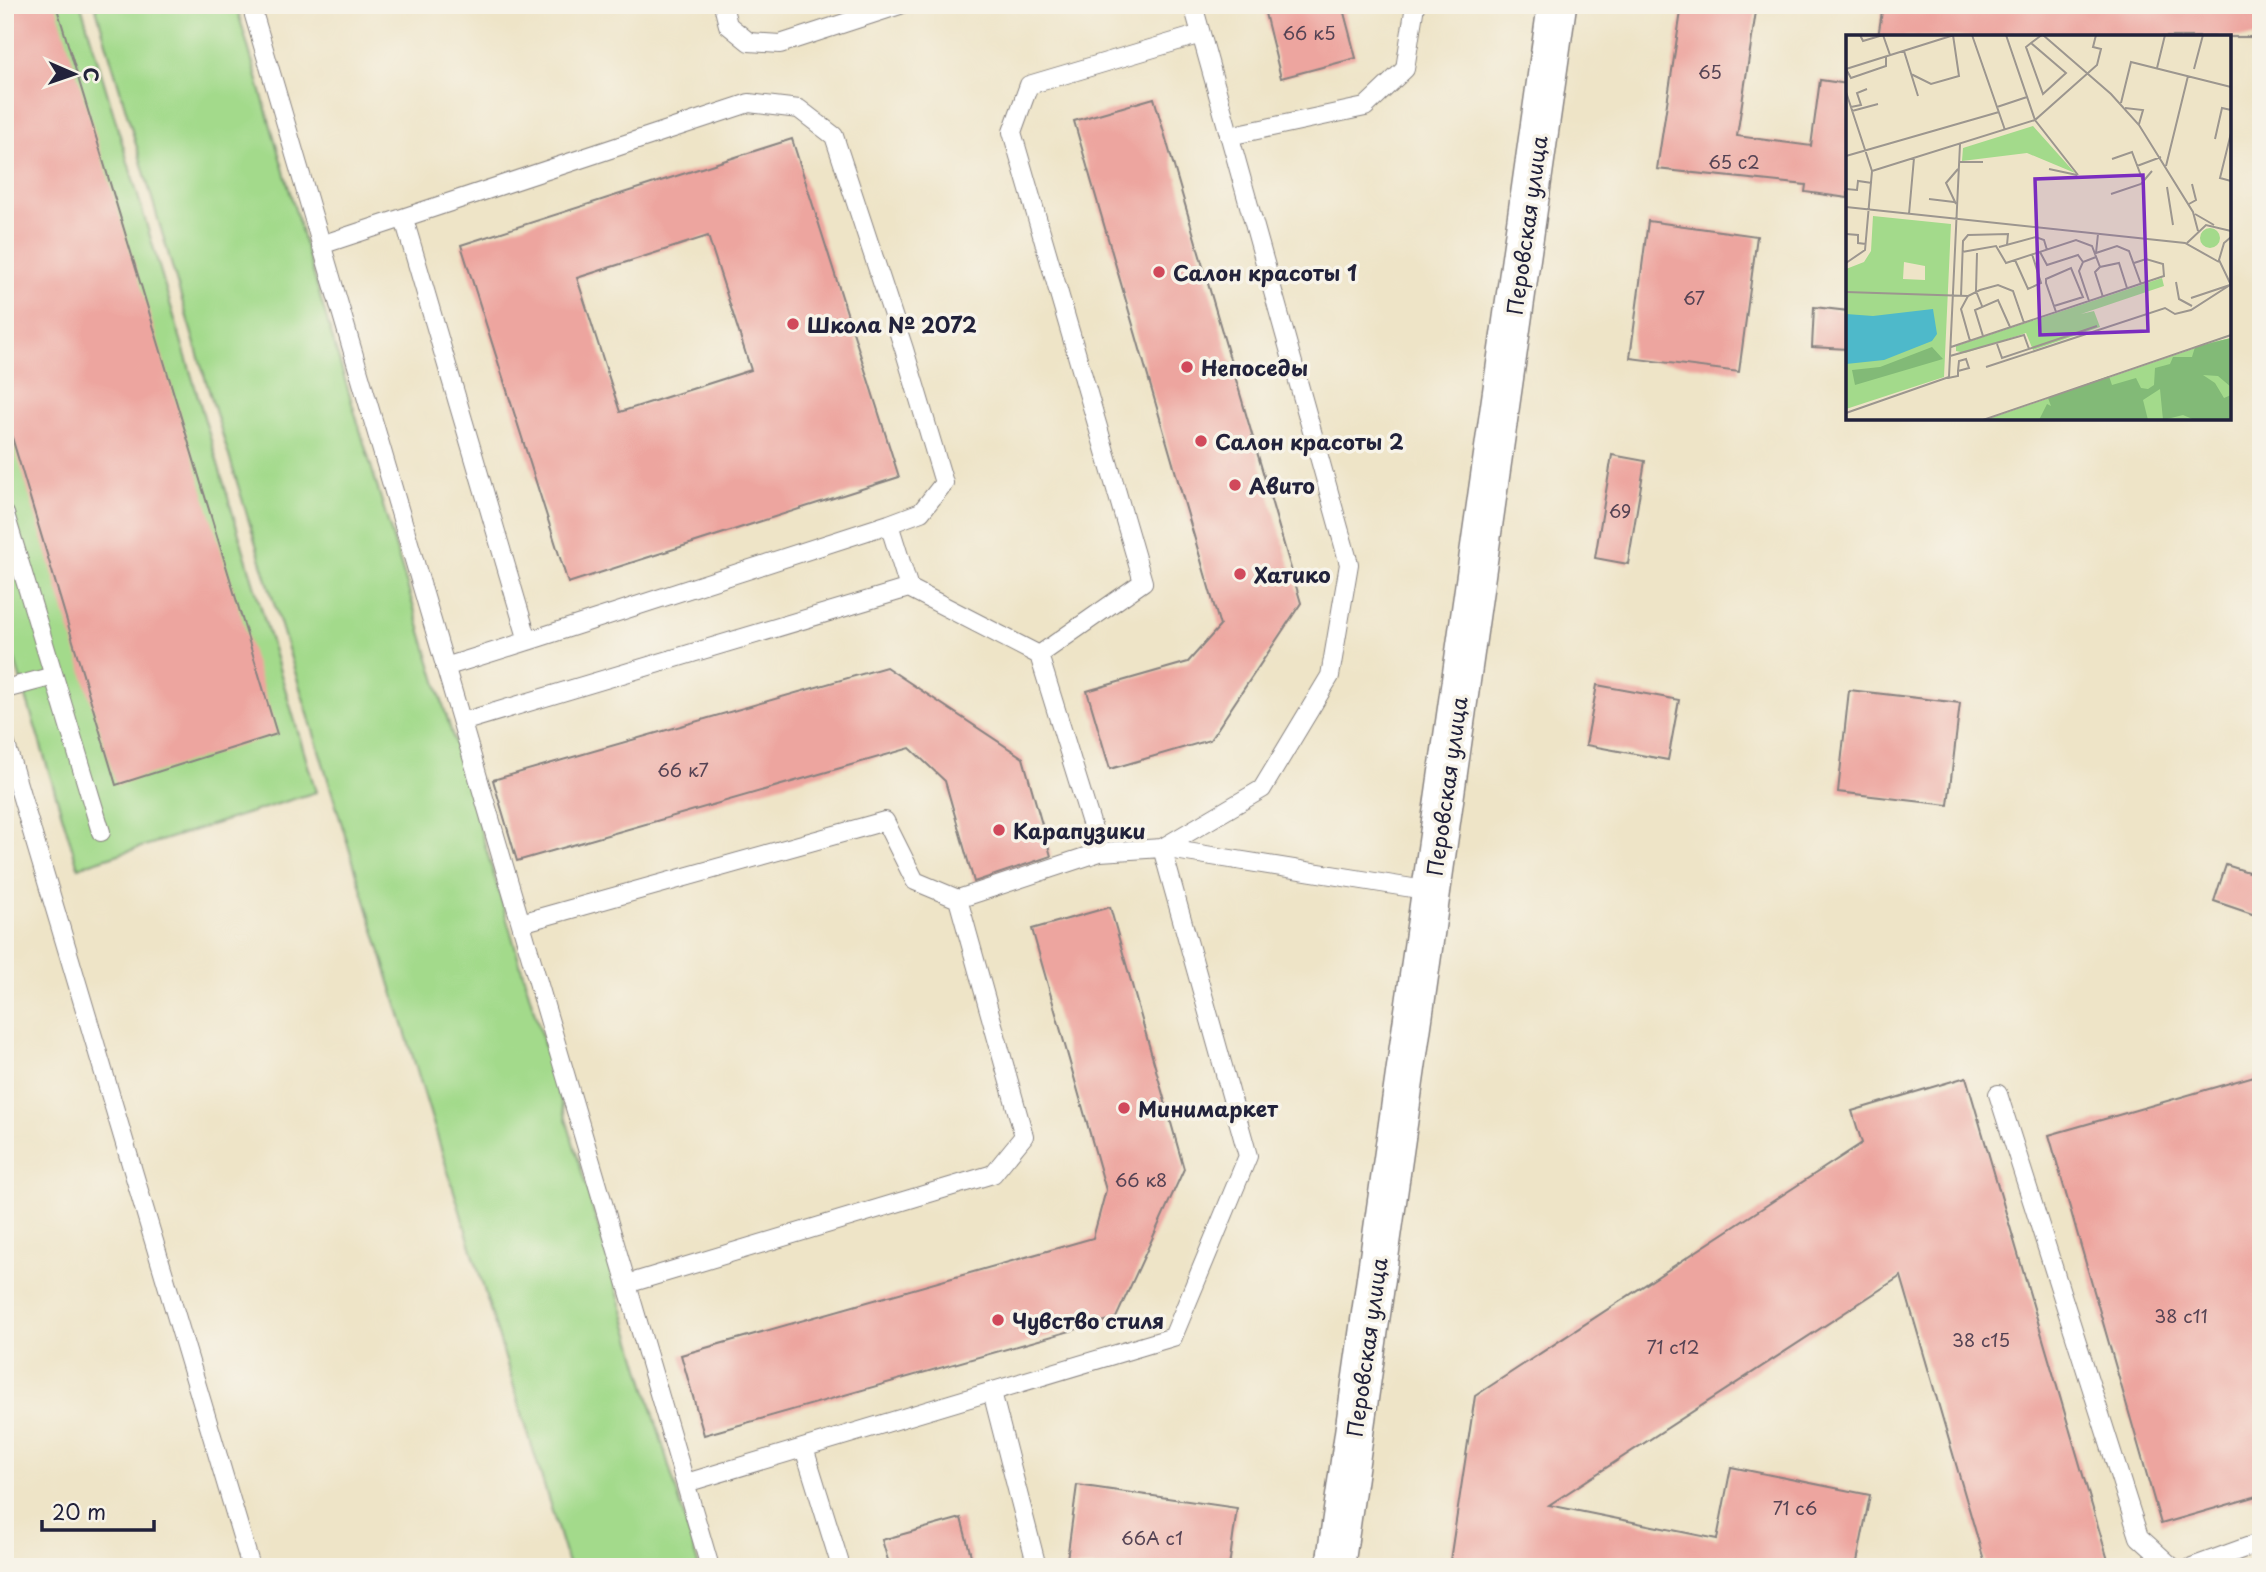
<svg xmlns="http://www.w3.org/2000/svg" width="2266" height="1572" font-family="'Playpen Sans',sans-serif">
	<rect width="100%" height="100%" fill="#f7f3e8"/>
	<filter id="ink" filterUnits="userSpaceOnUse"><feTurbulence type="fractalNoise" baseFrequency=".0143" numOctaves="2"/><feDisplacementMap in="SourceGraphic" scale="14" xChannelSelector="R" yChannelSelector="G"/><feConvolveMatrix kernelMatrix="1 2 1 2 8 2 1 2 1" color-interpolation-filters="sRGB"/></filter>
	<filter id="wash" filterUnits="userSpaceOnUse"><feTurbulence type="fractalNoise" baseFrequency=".00686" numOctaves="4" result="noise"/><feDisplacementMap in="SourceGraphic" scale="28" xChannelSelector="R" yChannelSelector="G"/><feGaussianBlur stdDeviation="1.57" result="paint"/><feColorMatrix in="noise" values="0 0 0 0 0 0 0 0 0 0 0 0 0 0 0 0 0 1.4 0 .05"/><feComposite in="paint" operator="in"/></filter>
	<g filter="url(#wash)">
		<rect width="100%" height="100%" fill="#eee4c7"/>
		<!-- green -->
		<path fill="#a3da8b" stroke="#627e63" stroke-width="2" d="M 5,5 L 81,5 L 316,792 L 78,867 L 5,628 Z
			M 95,5 L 236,5 L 326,317 L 461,764 L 699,1567 L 569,1567 L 199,358 Z"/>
		<g id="blocks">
			<!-- building -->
			<path fill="#eda59f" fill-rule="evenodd" d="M 5,5 L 56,5 L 277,734 L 116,785 L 5,414 Z
				M 1263,5 L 1342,5 L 1356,58 L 1281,78 Z
				M 1682,5 L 1757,5 L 1737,136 L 1811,146 L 1820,80 L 1848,84 L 1848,198 L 1805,192 L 1806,185 L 1657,169 Z
				M 1883,5 L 2261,5 L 2261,37 L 1878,37 Z
				M 1154,98 L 1301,603 L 1210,740 L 1110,769 L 1087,691 L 1188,662 L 1220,626 L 1074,121 Z
				M 792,139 L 899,477 L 568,583 L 461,245 ZM 708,236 L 751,370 L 620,412 L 577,278 Z
				M 1648,221 L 1757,236 L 1739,372 L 1630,358 Z
				M 1814,307 L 1848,311 L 1848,349 L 1812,347 Z
				M 1612,455 L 1645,461 L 1628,564 L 1595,558 Z
				M 886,667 L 1023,758 L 1051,856 L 974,882 L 945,781 L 910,748 L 517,861 L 493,780 Z
				M 1597,685 L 1679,700 L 1668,760 L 1586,745 Z
				M 1849,690 L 1960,703 L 1948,805 L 1838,792 Z
				M 2226,865 L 2261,876 L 2261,917 L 2214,901 Z
				M 1110,907 L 1184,1169 L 1116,1318 L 704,1435 L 681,1355 L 1093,1238 L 1106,1190 L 1032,929 Z
				M 2261,1074 L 2261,1495 L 2161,1524 L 2049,1135 Z
				M 1966,1077 L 2110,1567 L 1986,1567 L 1901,1276 L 1549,1505 L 1717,1539 L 1731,1467 L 1870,1495 L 1856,1567 L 1449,1567 L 1475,1396 L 1862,1143 L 1852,1111 Z
				M 1077,1485 L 1237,1508 L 1229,1567 L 1066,1567 Z
				M 961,1518 L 974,1567 L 890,1567 L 882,1540 Z"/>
		</g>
	</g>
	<g filter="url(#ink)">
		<use href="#blocks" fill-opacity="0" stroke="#888381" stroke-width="2"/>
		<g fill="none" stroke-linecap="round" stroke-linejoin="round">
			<defs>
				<path id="lane" d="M 251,5 L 710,1567
					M 723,5 L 728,25 L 749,42 L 780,44 L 900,5
					M 1229,136 L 1365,107 L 1405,69 L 1415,5
					M 321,245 L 749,103 L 799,109 L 834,136 L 904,349 L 944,483 L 921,512 L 889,524 L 528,641 L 404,219
					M 5,514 L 101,832
					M 889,524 L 909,588
					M 1039,655 L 1143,582 L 1012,132 L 1029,85 L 1201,34
					M 445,667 L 528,641
					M 5,689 L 54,676
					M 462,722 L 909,588 L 1039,655 L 1100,852
					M 5,741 L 251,1567
					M 958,899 L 1100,852 L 1162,848 L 1262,789 L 1330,676 L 1349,564 L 1193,5
					M 521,923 L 885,821 L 915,881 L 958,899 L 1024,1136 L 993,1174 L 627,1284
					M 1998,1094 L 2139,1537 L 2172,1567
					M 992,1392 L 1037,1567
					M 804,1448 L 841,1567
					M 686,1483 L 1173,1337 L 1248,1156 L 1162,848 L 1431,891
					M 2192,1567 L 2261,1542"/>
				<path id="secondary" d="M 1335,1567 L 1557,5"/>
			</defs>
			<!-- lane casing -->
			<use href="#lane" stroke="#888381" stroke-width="20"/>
			<!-- secondary casing -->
			<use href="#secondary" stroke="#888381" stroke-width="41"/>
			<!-- lane -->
			<use href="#lane" stroke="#fff" stroke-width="18"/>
			<!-- secondary -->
			<use href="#secondary" stroke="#fff" stroke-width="38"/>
		</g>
	</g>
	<!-- markers -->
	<g fill="#d1495b" stroke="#f7f3e8" stroke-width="2.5">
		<circle cx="1159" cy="272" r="7"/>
		<circle cx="793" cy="324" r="7"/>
		<circle cx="1187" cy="367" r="7"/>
		<circle cx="1201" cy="441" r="7"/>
		<circle cx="1235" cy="485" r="7"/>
		<circle cx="1240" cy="574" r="7"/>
		<circle cx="999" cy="830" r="7"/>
		<circle cx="1124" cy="1108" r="7"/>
		<circle cx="998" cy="1320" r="7"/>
	</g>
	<g text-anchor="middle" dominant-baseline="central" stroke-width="7" stroke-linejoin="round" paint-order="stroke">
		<!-- number labels -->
		<g font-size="18" fill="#554354">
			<text x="1309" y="32">66 к5</text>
			<text x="1710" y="71">65</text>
			<text x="1734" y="161">65 с2</text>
			<text x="1694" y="297">67</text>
			<text x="1620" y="510">69</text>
			<text x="683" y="769">66 к7</text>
			<text x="1141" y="1179">66 к8</text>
			<text x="2181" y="1315">38 с11</text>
			<text x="1981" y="1339">38 с15</text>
			<text x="1673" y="1346">71 с12</text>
			<text x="1795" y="1507">71 с6</text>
			<text x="1152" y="1537">66А с1</text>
		</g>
		<!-- street labels -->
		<g font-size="21" fill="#22223b" stroke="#f7f3e8">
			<text transform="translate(1526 225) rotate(-82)">Перовская улица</text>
			<text transform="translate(1446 786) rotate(-82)">Перовская улица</text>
			<text transform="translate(1366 1347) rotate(-82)">Перовская улица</text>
		</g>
		<!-- poi labels -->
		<g font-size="21" font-weight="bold" fill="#22223b" stroke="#f7f3e8" text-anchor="start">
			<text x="1173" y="272">Салон красоты 1</text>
			<text x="807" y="324">Школа № 2072</text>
			<text x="1201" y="367">Непоседы</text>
			<text x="1215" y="441">Салон красоты 2</text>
			<text x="1249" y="485">Авито</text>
			<text x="1254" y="574">Хатико</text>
			<text x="1013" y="830">Карапузики</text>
			<text x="1138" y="1108">Минимаркет</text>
			<text x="1012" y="1320">Чувство стиля</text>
		</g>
	</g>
	<!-- overview -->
	<g transform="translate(1846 35)">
		<rect width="385" height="385" fill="#eee4c7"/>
		<path d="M 187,91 L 229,138 L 181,118 L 116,126 L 117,113 ZM 27,181 L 105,189 L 98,342 L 0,374 L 0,234 L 18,227 L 25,216 ZM 58,227 L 79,231 L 79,245 L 57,244 ZM354 203a10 10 0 1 1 20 0a10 10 0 1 1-20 0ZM 316,243 L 318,251 L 235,279 L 248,276 L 254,292 L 187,315 L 180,298 L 119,318 L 110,316 L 110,311 ZM 385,303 L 385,385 L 139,385 L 367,307 Z" fill="#a3da8b" fill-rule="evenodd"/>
		<path d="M 385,303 L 385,352 L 372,341 L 357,340 L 369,348 L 378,363 L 385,360 L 385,385 L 349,385 L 337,380 L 317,385 L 314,354 L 297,365 L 302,385 L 193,385 L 201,369 L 205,371 L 202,363 L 263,341 L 266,350 L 290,343 L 295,353 L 302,354 L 308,350 L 309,333 L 324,329 L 327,322 L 346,322 L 349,312 ZM 86,312 L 97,324 L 9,350 L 6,335 L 34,332 Z" fill="#82ba77"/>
		<path d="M 87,274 L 91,299 L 86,306 L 38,325 L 0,329 L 0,279 L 27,281 Z" fill="#4eb9ca"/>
		<path fill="none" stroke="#9c968f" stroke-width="2" d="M 14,0 L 17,6 L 37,0 L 44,20M 126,0 L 159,95M 160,0 L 189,85 L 232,140M 197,0 L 265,59 L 293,90 L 347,177 L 352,196M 185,8 L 220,38 L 197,59 L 180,12 L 185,8 L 193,2 L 196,0M 58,16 L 72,61M 311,33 L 319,0M 0,34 L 108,0M 0,34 L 5,43 L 40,31 L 40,22M 348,34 L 357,0M 65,39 L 85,49 L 113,41 L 107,0M 0,57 L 26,136 L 19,215 L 0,228M 275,68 L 285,27 L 385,52M 5,72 L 15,70 L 11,58 L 21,54M 151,72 L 181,62M 279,73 L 297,75 L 293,89M 6,76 L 32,69M 385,98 L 374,143 L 385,146M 369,104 L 376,73 L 385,75M 0,121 L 153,77M 266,124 L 286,117 L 297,146M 113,127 L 137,127M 291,131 L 315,122M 320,131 L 342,41M 203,134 L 231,140M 26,136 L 189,85 L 251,30 L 255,14 L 247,12 L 250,0M 321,152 L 327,190M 0,154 L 11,155 L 12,146 L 26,148M 265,159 L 295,149 L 306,136M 83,164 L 108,167M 110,169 L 100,148 L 112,134M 343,169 L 350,165 L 346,149M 0,172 L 339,208 L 373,227M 63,179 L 68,123M 349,179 L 368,190M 0,199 L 12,200 L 12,208 L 20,209M 252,199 L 250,218 L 271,211 L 283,216 L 295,249M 385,202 L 378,208 L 373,225 L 385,250M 341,208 L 360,190 L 385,196M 153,212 L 190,202 L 198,205 L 201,215M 116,217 L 150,211 L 160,228 L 230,205 L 246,211 L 254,232M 194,217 L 201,230 L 232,220 L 237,227M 131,218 L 130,256 L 136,271M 169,225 L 182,254 L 195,248 L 186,219M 330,247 L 333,264 L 346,271M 0,257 L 122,261M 115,261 L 117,206 L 122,200 L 162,199 L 161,210M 257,262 L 249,237 L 254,232 L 273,228 L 281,253M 345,263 L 384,250M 243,266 L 233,236 L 237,227 L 250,222M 208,271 L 237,262 L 225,233 L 200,244 L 200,248 L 210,277M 137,301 L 129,275 L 152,265 L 164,292M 124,306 L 115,274 L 122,261 L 134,255 L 152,250 L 167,256 L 178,288M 151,309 L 156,323 L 251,291M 105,312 L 318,241 L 317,229 L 300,224 L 288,228M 104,321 L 178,300 L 183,314M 140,332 L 319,273 L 329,279 L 345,275 L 384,250M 102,343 L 112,341 L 112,336 L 113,326 L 120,324 L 123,333 L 112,336M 0,378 L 103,342 L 114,109M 137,385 L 385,300"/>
		<path fill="#7b2cbf" fill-opacity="0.15" stroke="#7b2cbf" stroke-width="3.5" d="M 297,140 L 302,296 L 194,300 L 189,144 Z"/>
		<rect width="385" height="385" fill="none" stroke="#22223b" stroke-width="3.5"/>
	</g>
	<!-- margin -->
	<rect width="2266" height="1572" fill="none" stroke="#f7f3e8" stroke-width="28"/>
	<!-- north arrow -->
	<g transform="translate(74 74) rotate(92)" stroke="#f7f3e8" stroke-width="5" paint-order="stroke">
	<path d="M0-5L12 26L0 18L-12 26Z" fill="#22223b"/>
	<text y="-10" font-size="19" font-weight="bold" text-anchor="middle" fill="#22223b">С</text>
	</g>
	<!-- scale -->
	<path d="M42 1520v10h112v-10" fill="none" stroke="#22223b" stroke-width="3.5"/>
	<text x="52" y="1520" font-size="21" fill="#22223b" stroke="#f7f3e8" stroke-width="5" paint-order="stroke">20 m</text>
</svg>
